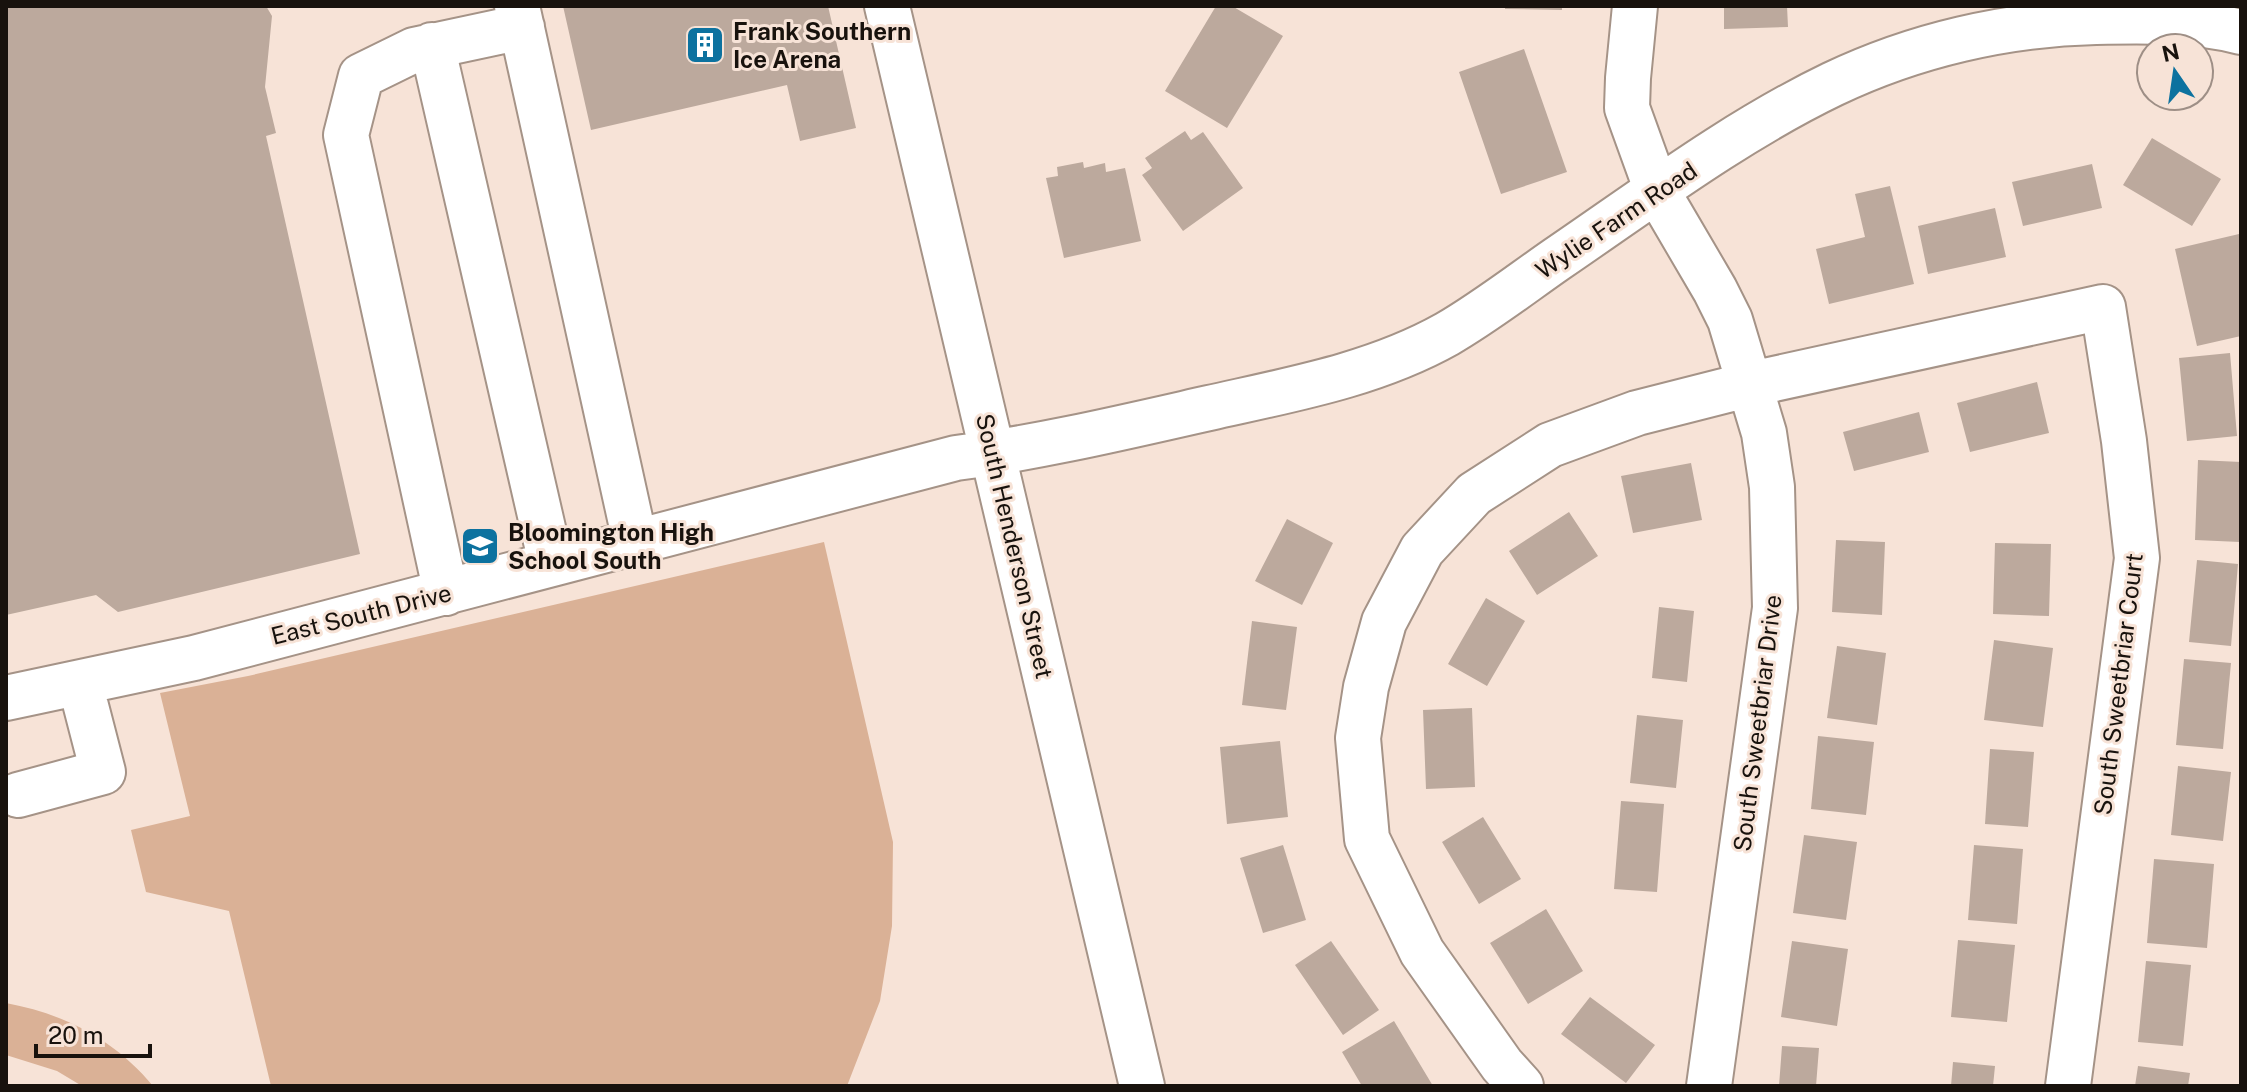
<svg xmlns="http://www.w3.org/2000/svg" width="2247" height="1092" font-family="'Public Sans',sans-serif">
	<rect width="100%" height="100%" fill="#f7e3d7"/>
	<!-- green -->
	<path fill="#dab196" d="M 824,542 L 893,842 L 892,926 L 880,1001 L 847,1086 L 271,1086 L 229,911 L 146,892 L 131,830 L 190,816 L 160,693 L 248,676 Z
		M 6,1003 C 65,1014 115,1040 153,1086 L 82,1086 L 57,1071 L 6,1055 Z"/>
	<!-- building -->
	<path fill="#bca99d" d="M 6,6 L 266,6 L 272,16 L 265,87 L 276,133 L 266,136 L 360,554 L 118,612 L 96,595 L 6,615 Z
		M 563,6 L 828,6 L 856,128 L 800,141 L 787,85 L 591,130 Z
		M 1216,6 L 1232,6 L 1283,36 L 1227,128 L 1165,91 Z
		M 1505,6 L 1562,6 L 1562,10 L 1505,9 Z
		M 1724,6 L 1787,6 L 1788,27 L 1724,29 Z
		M 1524,49 L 1567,172 L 1501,194 L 1459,72 Z
		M 1185,131 L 1191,140 L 1203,132 L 1243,188 L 1183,231 L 1142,175 L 1152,168 L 1145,158 Z
		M 2152,138 L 2221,179 L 2192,226 L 2123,185 Z
		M 1083,162 L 1084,168 L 1105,163 L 1106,172 L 1125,168 L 1141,241 L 1064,258 L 1046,178 L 1058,176 L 1057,167 Z
		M 2092,164 L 2102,208 L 2023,226 L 2012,182 Z
		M 1890,186 L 1914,284 L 1829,304 L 1816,249 L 1865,237 L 1855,194 Z
		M 1995,208 L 2006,257 L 1928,274 L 1918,226 Z
		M 2239,234 L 2241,336 L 2197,346 L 2175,249 Z
		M 2230,353 L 2237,436 L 2187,441 L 2179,358 Z
		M 2037,382 L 2049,433 L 1970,452 L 1957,403 Z
		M 1919,412 L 1929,452 L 1854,471 L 1843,432 Z
		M 2198,460 L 2241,462 L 2240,542 L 2195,540 Z
		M 1691,463 L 1702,520 L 1633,533 L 1621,476 Z
		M 1569,512 L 1598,556 L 1537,595 L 1509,551 Z
		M 1287,519 L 1333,543 L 1302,605 L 1255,581 Z
		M 1836,540 L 1885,542 L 1882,615 L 1832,612 Z
		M 1995,543 L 2051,544 L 2049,616 L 1993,614 Z
		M 2197,560 L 2238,564 L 2231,646 L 2189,642 Z
		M 1486,598 L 1525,621 L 1487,686 L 1448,664 Z
		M 1659,607 L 1694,611 L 1687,682 L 1652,678 Z
		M 1252,621 L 1297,627 L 1286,710 L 1242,705 Z
		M 1994,640 L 2053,648 L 2043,727 L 1984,720 Z
		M 1837,646 L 1886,653 L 1877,725 L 1827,718 Z
		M 2184,659 L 2231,663 L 2223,749 L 2176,745 Z
		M 1472,708 L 1475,787 L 1426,789 L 1423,710 Z
		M 1637,715 L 1683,720 L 1676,788 L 1630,783 Z
		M 1818,736 L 1874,742 L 1866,815 L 1811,809 Z
		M 1280,741 L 1288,817 L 1227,824 L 1220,747 Z
		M 1990,749 L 2034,752 L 2028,827 L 1985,824 Z
		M 2178,766 L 2231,772 L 2223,841 L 2171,835 Z
		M 1621,801 L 1664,804 L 1657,892 L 1614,889 Z
		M 1483,817 L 1521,879 L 1479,904 L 1442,842 Z
		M 1804,835 L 1857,842 L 1846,920 L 1793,913 Z
		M 1283,845 L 1306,920 L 1263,933 L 1240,858 Z
		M 1974,845 L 2023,849 L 2017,924 L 1968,920 Z
		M 2154,859 L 2214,864 L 2207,948 L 2147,943 Z
		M 1546,909 L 1583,971 L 1528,1004 L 1490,943 Z
		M 1958,940 L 2015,945 L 2007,1022 L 1951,1017 Z
		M 1331,941 L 1379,1010 L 1343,1035 L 1295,965 Z
		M 1792,941 L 1848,949 L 1837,1026 L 1781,1017 Z
		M 2146,961 L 2191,965 L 2183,1046 L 2138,1042 Z
		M 1590,997 L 1655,1045 L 1626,1083 L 1561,1034 Z
		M 1394,1021 L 1433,1086 L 1362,1086 L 1342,1052 Z
		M 1782,1046 L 1819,1048 L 1816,1086 L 1779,1086 Z
		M 1953,1062 L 1995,1066 L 1993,1086 L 1951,1086 Z
		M 2138,1066 L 2190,1073 L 2188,1086 L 2135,1086 Z"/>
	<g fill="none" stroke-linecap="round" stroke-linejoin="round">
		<defs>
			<path id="minor" d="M 517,6 L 635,541
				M 887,6 L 1142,1086
				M 1635,6 L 1628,78 L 1627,108 L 1657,191 L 1715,290 L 1730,320 L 1764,433 L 1772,487 L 1775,608 L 1709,1086
				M 432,45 L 551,563
				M 446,593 L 346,135 L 361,76 L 414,50 L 522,27
				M 6,698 L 194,658 L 956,458 C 1041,447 1125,427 1209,408 C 1289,390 1374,375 1447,334 C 1485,312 1521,284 1557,259 C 1645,199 1737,130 1833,84 C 1915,45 2006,24 2096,22 C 2144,21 2195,20 2241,32
				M 18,795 L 103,772 L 80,683
				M 1521,1086 L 1502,1065 L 1422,952 L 1367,839 L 1358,738 L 1366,687 L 1384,622 L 1422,550 L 1474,494 L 1550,445 L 1637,413 L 1751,384 L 2103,307 L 2124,441 L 2137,558 L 2068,1086"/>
		</defs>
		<!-- minor casing -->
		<use href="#minor" stroke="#a59387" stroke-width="48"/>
		<!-- minor -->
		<use href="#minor" stroke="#fff" stroke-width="44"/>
	</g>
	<!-- icons -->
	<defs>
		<symbol id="building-square" viewBox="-11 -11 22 22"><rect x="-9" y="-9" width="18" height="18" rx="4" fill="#0d729f" stroke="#f7e3d7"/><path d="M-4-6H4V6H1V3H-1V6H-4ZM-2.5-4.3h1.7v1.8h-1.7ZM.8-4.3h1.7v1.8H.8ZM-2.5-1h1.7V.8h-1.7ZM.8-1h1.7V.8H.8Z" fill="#fff"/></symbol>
		<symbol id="school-square" viewBox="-11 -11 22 22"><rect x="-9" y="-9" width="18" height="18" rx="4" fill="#0d729f" stroke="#f7e3d7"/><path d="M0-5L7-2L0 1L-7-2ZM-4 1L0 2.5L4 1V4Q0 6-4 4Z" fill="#fff"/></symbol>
	</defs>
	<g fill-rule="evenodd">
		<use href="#building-square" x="683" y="23" width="44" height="44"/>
		<use href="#school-square" x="458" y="524" width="44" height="44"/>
	</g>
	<g text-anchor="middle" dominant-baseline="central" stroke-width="6" stroke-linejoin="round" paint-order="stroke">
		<!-- poi labels -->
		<g font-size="24" font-weight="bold" fill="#18120d" stroke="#f7e3d7" text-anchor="start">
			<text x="733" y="31">Frank Southern<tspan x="733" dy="28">Ice Arena</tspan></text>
			<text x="508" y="532">Bloomington High<tspan x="508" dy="28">School South</tspan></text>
		</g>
		<!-- street labels -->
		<g font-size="24" fill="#18120d" stroke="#f7e3d7">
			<text transform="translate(1616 220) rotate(-34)">Wylie Farm Road</text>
			<text transform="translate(1015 546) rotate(77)">South Henderson Street</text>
			<text transform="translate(361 614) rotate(-14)">East South Drive</text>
			<text transform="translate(2118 684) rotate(-83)">South Sweetbriar Court</text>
			<text transform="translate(1757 723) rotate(-83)">South Sweetbriar Drive</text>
		</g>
	</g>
	<!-- border -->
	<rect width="2247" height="1092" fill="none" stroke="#18120d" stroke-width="16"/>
	<!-- north arrow -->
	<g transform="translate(2175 72) rotate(347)"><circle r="38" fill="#f7e3d7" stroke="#9e8f86" stroke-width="2"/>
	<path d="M0-6L14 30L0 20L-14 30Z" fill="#0d729f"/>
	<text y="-12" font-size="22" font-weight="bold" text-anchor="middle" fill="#18120d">N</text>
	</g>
	<!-- scale -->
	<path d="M36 1044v12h114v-12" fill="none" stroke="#18120d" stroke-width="4"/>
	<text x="48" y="1044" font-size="24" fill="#18120d" stroke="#f7e3d7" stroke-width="6" paint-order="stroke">20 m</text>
</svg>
